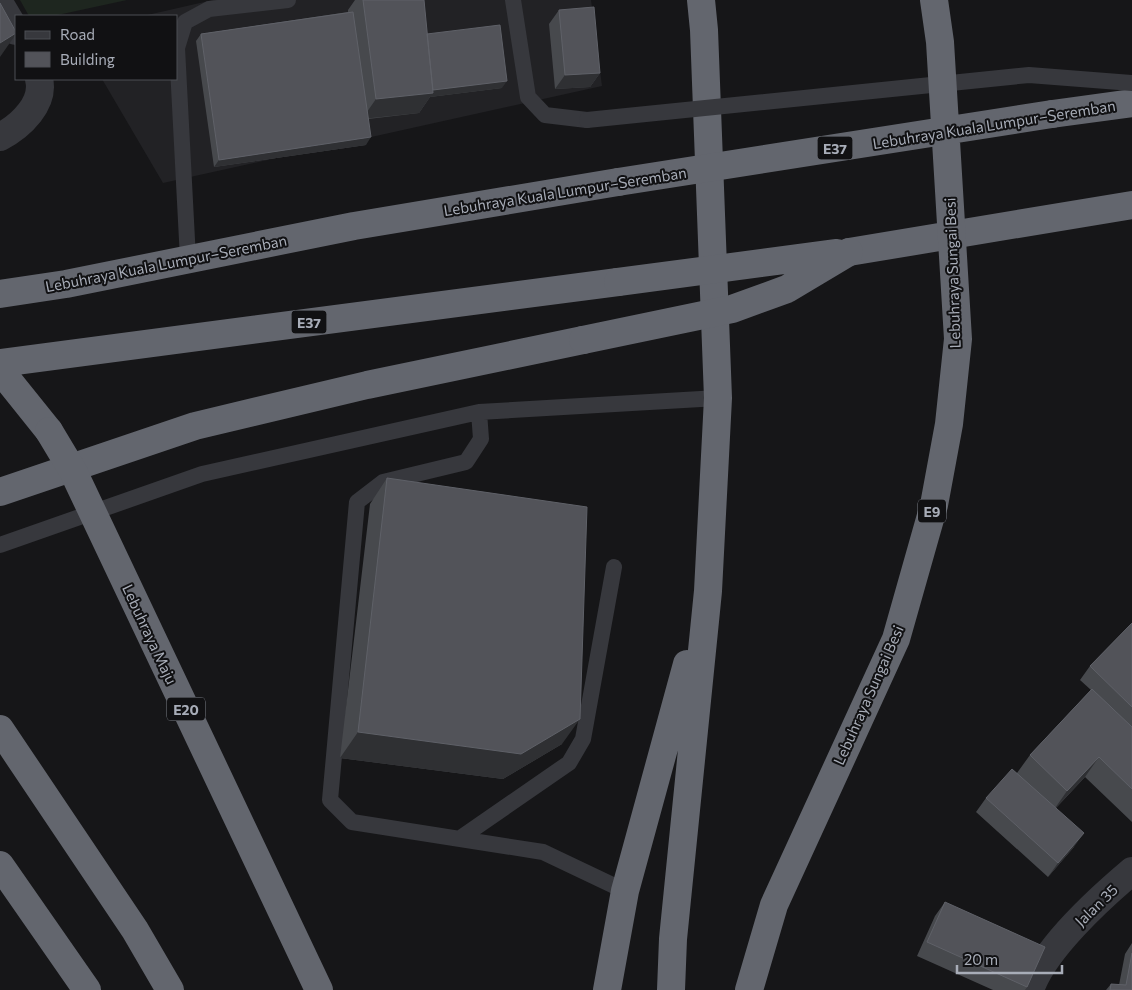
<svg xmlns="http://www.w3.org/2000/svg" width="1132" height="990" font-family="Commissioner,sans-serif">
	<rect width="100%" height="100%" fill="#161618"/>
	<!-- built -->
	<path fill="#222225" d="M 213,0 L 591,0 L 602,86 L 163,183 L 102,79 L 176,79 L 176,16 L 143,16 Z"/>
	<!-- green -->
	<path fill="#1e261f" d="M 20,0 L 127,0 L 53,16 L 29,16 Z"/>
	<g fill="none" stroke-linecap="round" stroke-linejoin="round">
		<!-- lane -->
		<path stroke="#37383d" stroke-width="16" d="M 513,0 L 528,97 L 545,115 L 587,120
			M 188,259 L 177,48 L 185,22 L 209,9 L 288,0
			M 479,412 L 481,439 L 466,462 L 383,482 L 357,502 L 330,800 L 352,822 L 543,852 L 625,891
			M 0,545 L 202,474 L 479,412 L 718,398
			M 459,839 L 569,763 L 583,739 L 614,567"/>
		<!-- street -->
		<path stroke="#37383d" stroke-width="28" d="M 0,4 L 16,31
			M 0,137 C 21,126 45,103 39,79
			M 1030,990 C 1043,950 1100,898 1132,871"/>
		<!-- highway -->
		<path stroke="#63666e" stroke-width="28" d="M 1052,114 L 1132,103
			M 849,252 L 1132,205
			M 0,294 L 66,284 L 354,226 L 618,182
			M 0,363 L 618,282
			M 0,370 L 49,431
			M 0,492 L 195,426 L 367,385 L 583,340
			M 0,729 L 135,930 L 170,990
			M 0,865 L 87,990
			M 607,990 L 625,891 L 687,664
			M 671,990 L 673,939 L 708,591 L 718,398 L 704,30 L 701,0"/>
		<!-- lane-bridge -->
		<path stroke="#37383d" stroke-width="16" d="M 587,120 L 1029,75 L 1132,83"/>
		<!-- highway-bridge -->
		<path stroke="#63666e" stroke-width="28" d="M 618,182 L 1052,114
			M 618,282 L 837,253
			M 583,340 L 732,309 L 787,289 L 849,252
			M 49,431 L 73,471 L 319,990
			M 749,990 L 774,905 L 896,639 L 934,505 L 949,424 L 958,339 L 940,42 L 934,0"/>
	</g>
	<!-- wall -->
	<path fill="#47494d" d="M 355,0 L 424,0 L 427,34 L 502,88 L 430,97 L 419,113 L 368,119 L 366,145 L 214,167 L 196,41 L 201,34 L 348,12 L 348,10 Z
		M 559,10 L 600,73 L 590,87 L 555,89 L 549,24 Z
		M 387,478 L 562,744 L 503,779 L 340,758 L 370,504 Z
		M 1132,623 L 1132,822 L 1085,777 L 1056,808 L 1074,847 L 1048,877 L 976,812 L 986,798 L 1017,773 L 1030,755 L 1091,690 L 1080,680 L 1090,666 Z
		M 945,902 L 1027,987 L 1025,990 L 993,990 L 917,956 L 935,916 Z
		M 1132,943 L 1132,990 L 1106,990 L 1111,984 L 1119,985 L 1125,954 Z"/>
	<!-- shaded-wall -->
	<path fill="#2f3033" d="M 16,33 L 16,34 L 0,57 L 0,43 Z
		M 600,73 L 590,87 L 555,89 L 565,75 Z
		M 507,81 L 502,88 L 430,97 L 419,113 L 362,119 L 376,99 L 423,91 Z
		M 371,137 L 366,145 L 214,167 L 219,160 Z
		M 580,719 L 562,744 L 503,779 L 340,758 L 358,732 Z
		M 1099,757 L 1085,777 L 1053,811 L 1067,791 Z
		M 1084,833 L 1074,847 L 1048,877 L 1058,863 Z"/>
	<!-- building -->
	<path fill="#525359" stroke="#5f6168" d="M 363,0 L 424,0 L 433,93 L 376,99 Z
		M 0,3 L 16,32 L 16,33 L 0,43 Z
		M 594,7 L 600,73 L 565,75 L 559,10 Z
		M 353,12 L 371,137 L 219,160 L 201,34 Z
		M 500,25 L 507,81 L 433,90 L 427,34 Z
		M 387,478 L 587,507 L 580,719 L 521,754 L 358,732 Z
		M 1132,623 L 1132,707 L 1090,666 Z
		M 1092,689 L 1132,727 L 1132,789 L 1099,757 L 1067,791 L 1030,755 Z
		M 1012,769 L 1084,833 L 1058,863 L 986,798 Z
		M 945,902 L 1045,947 L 1027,987 L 927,942 Z
		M 1132,953 L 1132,990 L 1110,990 L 1111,984 L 1126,985 Z"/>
	<g text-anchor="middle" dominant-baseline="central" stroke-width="4" stroke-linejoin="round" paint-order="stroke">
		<!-- shield labels -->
		<g fill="#111113" stroke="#7b7e86" stroke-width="1">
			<rect x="817.5" y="136.5" width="35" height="23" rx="4"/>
			<rect x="291.5" y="310.5" width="35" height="23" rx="4"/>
			<rect x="918" y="499.5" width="28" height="23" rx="4"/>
			<rect x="167" y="697.5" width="38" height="23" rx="4"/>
		</g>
		<g font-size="14" font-weight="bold" fill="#a8adb8">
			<text x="835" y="148">E37</text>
			<text x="309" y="322">E37</text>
			<text x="932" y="511">E9</text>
			<text x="186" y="709">E20</text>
		</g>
		<!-- street labels -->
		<g font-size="15" fill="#a8adb8" stroke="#111113">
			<text transform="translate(994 124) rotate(-9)">Lebuhraya Kuala Lumpur–Seremban</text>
			<text transform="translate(565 191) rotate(-9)">Lebuhraya Kuala Lumpur–Seremban</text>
			<text transform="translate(166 263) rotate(-11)">Lebuhraya Kuala Lumpur–Seremban</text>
			<text transform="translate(952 273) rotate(-92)">Lebuhraya Sungai Besi</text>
			<text transform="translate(150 634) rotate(65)">Lebuhraya Maju</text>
			<text transform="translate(868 695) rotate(-66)">Lebuhraya Sungai Besi</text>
			<text transform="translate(1096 905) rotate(-44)">Jalan 35</text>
		</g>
	</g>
	<!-- legend -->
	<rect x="15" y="15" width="162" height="65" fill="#111113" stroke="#4d4f55"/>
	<rect x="25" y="31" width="25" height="8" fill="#37383d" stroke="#4d4f55"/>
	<text x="60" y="40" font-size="15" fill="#a8adb8">Road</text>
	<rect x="25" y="52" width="25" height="15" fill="#525359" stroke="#4d4f55"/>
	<text x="60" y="65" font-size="15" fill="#a8adb8">Building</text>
	<!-- scale -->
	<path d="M957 965v8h105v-8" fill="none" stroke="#a8adb8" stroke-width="2.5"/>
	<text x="964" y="965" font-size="15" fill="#a8adb8" stroke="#111113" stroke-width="4" paint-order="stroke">20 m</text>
</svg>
